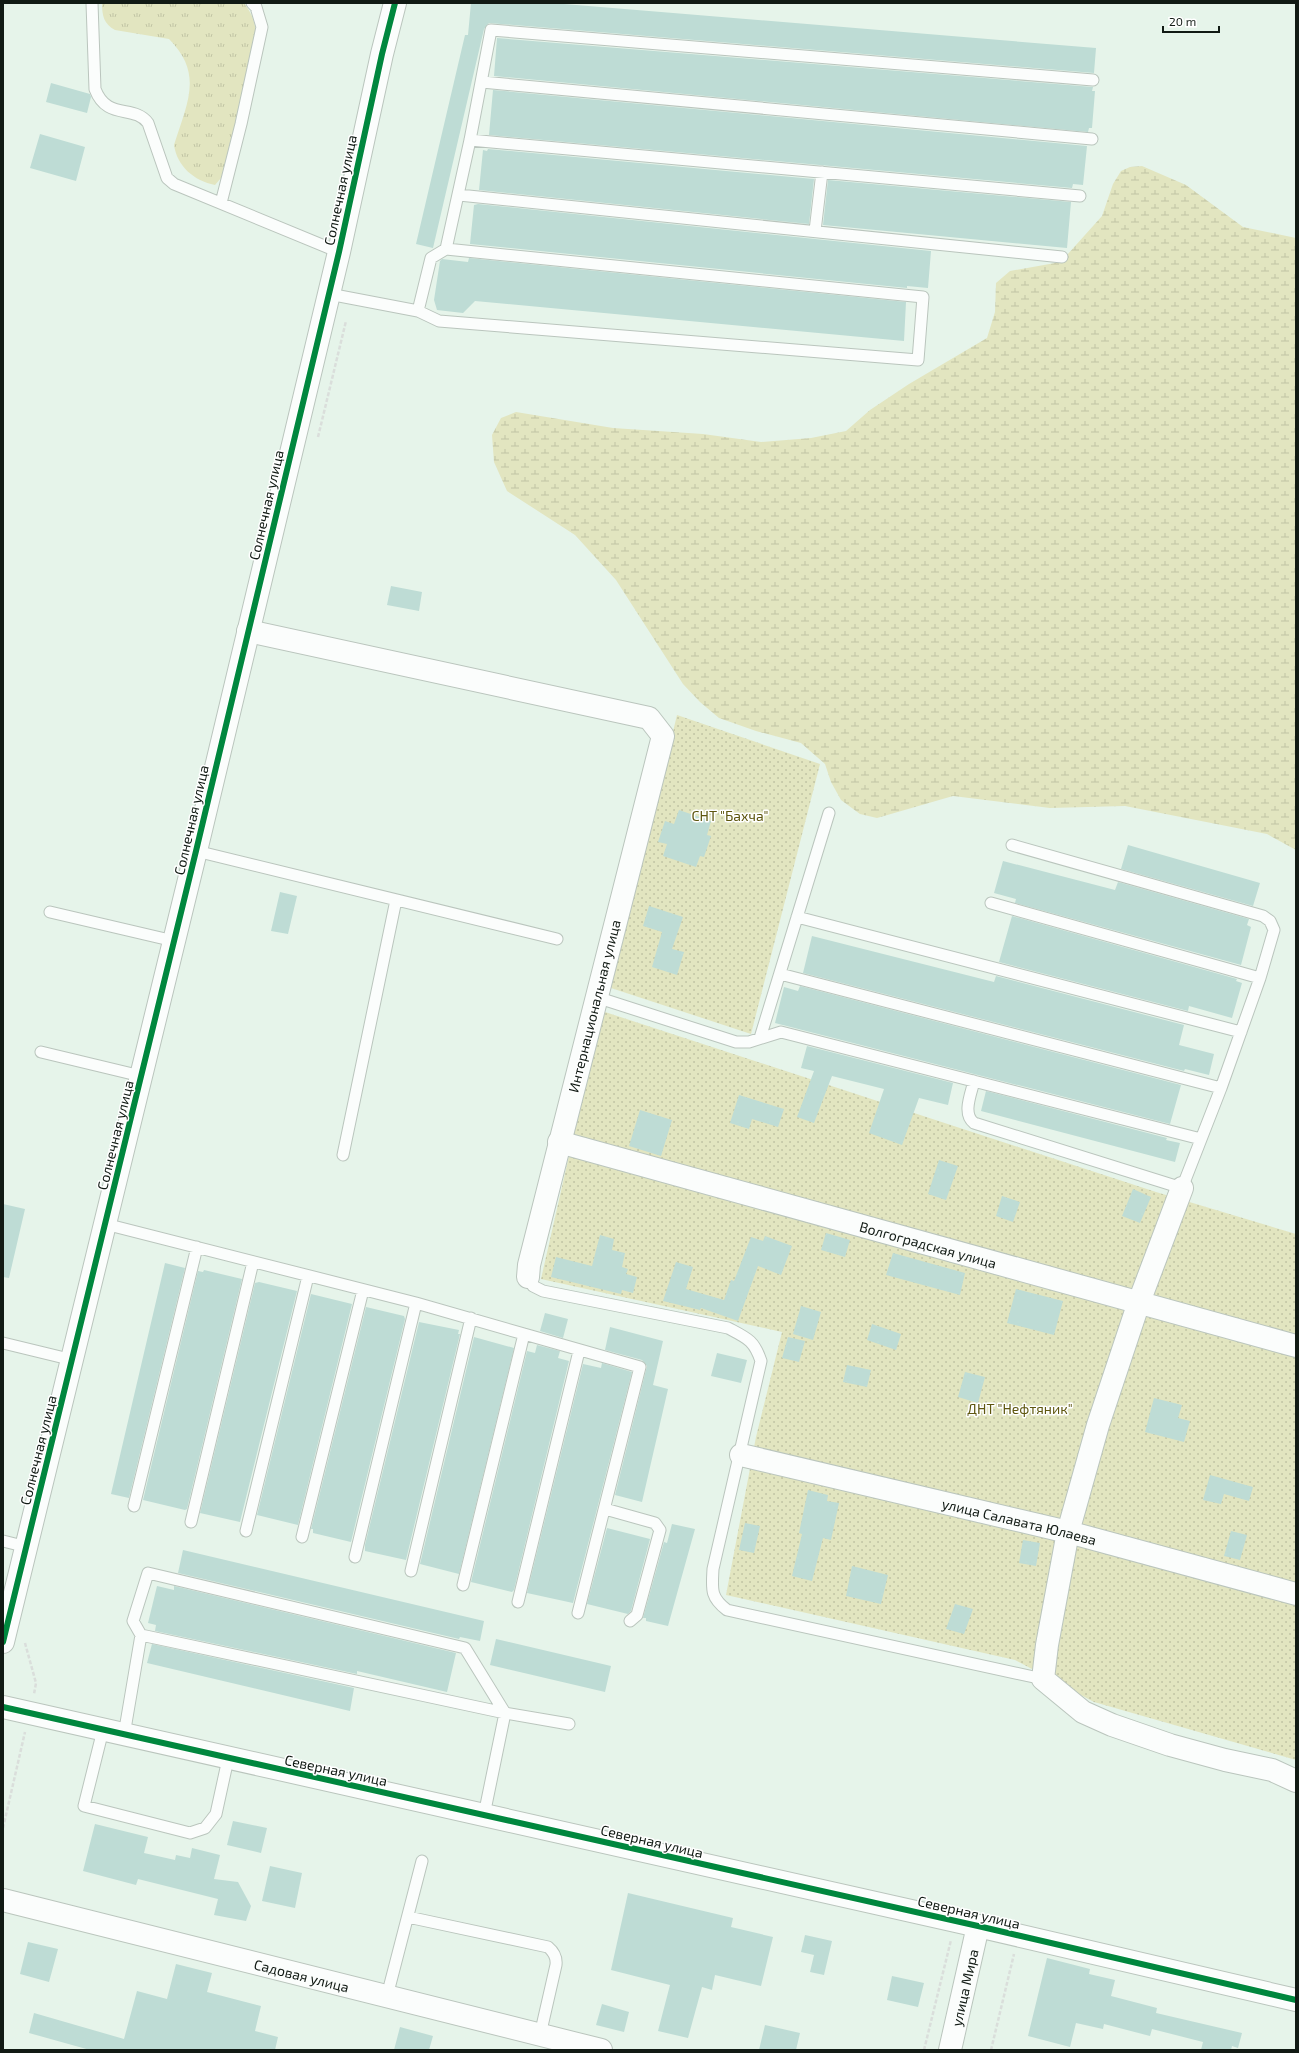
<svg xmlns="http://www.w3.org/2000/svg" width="1299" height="2053" font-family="'Exo 2',sans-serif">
	<defs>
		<pattern id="grass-tufts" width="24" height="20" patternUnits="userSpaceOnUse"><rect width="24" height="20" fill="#e2e5c0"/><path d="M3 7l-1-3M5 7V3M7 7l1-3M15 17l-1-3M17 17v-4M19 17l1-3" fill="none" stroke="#c1c4a4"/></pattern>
		<pattern id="wetland-marsh" width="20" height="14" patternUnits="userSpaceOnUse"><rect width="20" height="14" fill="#e2e5c0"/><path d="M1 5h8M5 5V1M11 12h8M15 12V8" fill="none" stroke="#c1c4a4"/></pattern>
		<pattern id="garden-dots" width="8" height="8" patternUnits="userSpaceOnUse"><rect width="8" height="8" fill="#e2e5c0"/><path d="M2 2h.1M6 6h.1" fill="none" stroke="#c1c4a4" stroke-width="1.8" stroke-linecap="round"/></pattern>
	</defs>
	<rect width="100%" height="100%" fill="#e6f4ea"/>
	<!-- grass -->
	<path fill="url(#grass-tufts)" d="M 102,3 L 244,3 C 256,19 257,30 255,49 L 221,178 L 215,185 C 194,181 177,166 174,145 C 187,103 204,74 169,39 L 115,30 C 104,24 102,16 102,3 Z"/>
	<!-- wetland -->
	<path fill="url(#wetland-marsh)" d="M 1142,166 L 1186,185 L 1243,227 L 1296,238 L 1296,850 L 1267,834 L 1125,806 L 1050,808 L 953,796 L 877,818 L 860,814 L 841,800 L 831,782 L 825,764 L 801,743 L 756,731 L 719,718 L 700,702 L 683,684 L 616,580 L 575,535 L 507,491 L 494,462 L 492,435 L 501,418 L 516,412 L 613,428 L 703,434 L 761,442 L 811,438 L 846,431 L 870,410 L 909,384 L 987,338 L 995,312 L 996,283 L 1010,271 L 1055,263 L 1067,255 L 1102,216 L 1113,184 L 1121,171 L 1130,167 Z"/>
	<!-- garden -->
	<path fill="url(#garden-dots)" d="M 677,715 L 820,764 L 751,1034 L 611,988 Z
		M 602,1011 L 1156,1192 L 1296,1234 L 1296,1760 L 1094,1702 L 1015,1660 L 726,1595 L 756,1437 L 782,1332 L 541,1279 Z"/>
	<!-- building -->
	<path fill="#bedcd5" d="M 471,3 L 552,3 L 1096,48 L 1094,73 L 489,23 L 484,29 L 433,248 L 416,244 L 465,35 L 468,35 Z
		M 497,38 L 1093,87 L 1092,91 L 1095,91 L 1092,128 L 1089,128 L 1088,132 L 494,76 Z
		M 51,83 L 90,94 L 91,97 L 87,113 L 46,102 Z
		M 493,90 L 1087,146 L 1083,185 L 1073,184 L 1072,188 L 489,135 Z
		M 40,134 L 85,147 L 76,181 L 30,168 Z
		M 488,149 L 814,179 L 809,224 L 479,190 L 483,150 L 487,151 Z
		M 828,180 L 1071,202 L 1067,248 L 823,225 Z
		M 478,204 L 931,251 L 928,288 L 907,286 L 907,288 L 470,244 L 474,205 Z
		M 469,258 L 906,302 L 904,341 L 475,301 L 463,313 L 437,310 L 434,300 L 440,261 L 442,259 L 468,262 Z
		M 391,586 L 422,592 L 419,611 L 387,605 Z
		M 679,810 L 711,821 L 707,835 L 711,836 L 704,857 L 700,856 L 696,867 L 663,856 L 667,844 L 658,842 L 665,821 L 674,824 Z
		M 1128,845 L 1260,883 L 1253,906 L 1121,869 Z
		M 1003,861 L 1115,890 L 1118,882 L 1249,919 L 1247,925 L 1251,927 L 1241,965 L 1015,903 L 1016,899 L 994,893 Z
		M 280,892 L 297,896 L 288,934 L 271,931 Z
		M 649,906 L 683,917 L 672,949 L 684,952 L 677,975 L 652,967 L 662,932 L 643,926 Z
		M 1012,916 L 1237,979 L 1236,981 L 1242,983 L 1232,1018 L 1189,1006 L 1188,1011 L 999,962 Z
		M 812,936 L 994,982 L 996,976 L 1184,1025 L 1179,1045 L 1214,1054 L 1209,1075 L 1185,1069 L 1184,1071 L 803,973 Z
		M 800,986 L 1181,1085 L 1170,1124 L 775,1023 L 784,987 L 798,991 Z
		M 807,1046 L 953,1083 L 948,1105 L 919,1098 L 902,1145 L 869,1133 L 884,1089 L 832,1076 L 814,1123 L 797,1117 L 814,1071 L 801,1068 Z
		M 986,1091 L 1167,1138 L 1166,1140 L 1180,1143 L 1175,1162 L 981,1111 Z
		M 739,1095 L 784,1109 L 778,1127 L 752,1119 L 749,1129 L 730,1123 Z
		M 640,1110 L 672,1120 L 661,1156 L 629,1146 Z
		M 939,1160 L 958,1166 L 946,1200 L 928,1194 Z
		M 1133,1189 L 1151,1197 L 1140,1223 L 1122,1216 Z
		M 1002,1196 L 1020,1202 L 1013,1222 L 996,1216 Z
		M 3,1204 L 25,1209 L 9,1278 L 3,1277 Z
		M 826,1233 L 850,1240 L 845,1257 L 821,1250 Z
		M 600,1235 L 614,1239 L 612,1250 L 625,1253 L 622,1267 L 628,1269 L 626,1274 L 637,1277 L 633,1293 L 622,1290 L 621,1294 L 551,1277 L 556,1257 L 592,1266 Z
		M 765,1236 L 792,1246 L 781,1275 L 758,1266 L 738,1321 L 701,1308 L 700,1310 L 663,1301 L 676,1262 L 693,1267 L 686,1289 L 724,1300 L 731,1280 L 734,1281 L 751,1237 L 763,1241 Z
		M 893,1253 L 965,1273 L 960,1295 L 886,1275 Z
		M 165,1263 L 185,1268 L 129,1498 L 111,1494 Z
		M 204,1270 L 242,1279 L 187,1509 L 185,1510 L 143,1500 L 198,1271 L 203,1272 Z
		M 259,1282 L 297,1291 L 240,1522 L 200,1513 L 255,1283 Z
		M 1016,1289 L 1063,1301 L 1054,1335 L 1007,1323 Z
		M 311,1294 L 352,1304 L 298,1525 L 257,1515 Z
		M 801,1306 L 821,1312 L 813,1340 L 793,1334 Z
		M 366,1307 L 404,1316 L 405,1319 L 351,1542 L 313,1533 L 313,1529 L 311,1529 Z
		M 545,1313 L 568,1319 L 563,1338 L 540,1331 Z
		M 419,1322 L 459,1330 L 458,1334 L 460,1334 L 406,1560 L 365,1551 L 365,1545 Z
		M 872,1324 L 901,1334 L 896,1350 L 867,1340 Z
		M 610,1327 L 663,1341 L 653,1385 L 668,1389 L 642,1502 L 615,1495 L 647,1366 L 642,1360 L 605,1350 Z
		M 474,1337 L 514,1348 L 459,1574 L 420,1564 Z
		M 788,1337 L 805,1341 L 799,1362 L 782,1358 Z
		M 537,1345 L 560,1351 L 558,1358 L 569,1361 L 514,1590 L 512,1592 L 471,1582 L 527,1351 L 535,1353 Z
		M 717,1353 L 747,1360 L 741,1383 L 711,1376 Z
		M 602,1363 L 632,1372 L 573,1603 L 527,1593 L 583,1364 L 601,1368 Z
		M 847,1365 L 871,1370 L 867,1387 L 843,1382 Z
		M 965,1372 L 985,1377 L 978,1403 L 958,1397 Z
		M 1154,1398 L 1182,1405 L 1178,1418 L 1190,1421 L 1184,1442 L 1145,1432 Z
		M 1210,1475 L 1253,1487 L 1249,1501 L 1224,1494 L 1221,1504 L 1203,1500 Z
		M 808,1490 L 828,1495 L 827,1501 L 839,1503 L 831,1540 L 823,1538 L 812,1581 L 792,1576 L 802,1534 L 799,1533 Z
		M 745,1523 L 760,1526 L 754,1553 L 739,1550 Z
		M 672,1524 L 695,1529 L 668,1626 L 646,1621 L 646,1618 L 643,1618 L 664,1542 L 667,1543 Z
		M 607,1528 L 650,1539 L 631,1611 L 628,1614 L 587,1604 Z
		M 1231,1531 L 1247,1535 L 1240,1560 L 1224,1556 Z
		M 1023,1540 L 1040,1543 L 1036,1566 L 1019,1563 Z
		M 183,1550 L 484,1621 L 480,1641 L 460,1637 L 459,1639 L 178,1573 Z
		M 852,1566 L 888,1575 L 881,1604 L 846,1596 Z
		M 157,1586 L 174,1590 L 174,1586 L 456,1653 L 447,1692 L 357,1671 L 357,1674 L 155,1631 L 156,1625 L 148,1623 Z
		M 955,1604 L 973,1609 L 964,1634 L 946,1629 Z
		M 496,1639 L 611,1666 L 605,1692 L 490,1665 Z
		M 152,1644 L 354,1688 L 350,1711 L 147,1663 Z
		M 233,1821 L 267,1828 L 261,1853 L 227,1845 Z
		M 95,1824 L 148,1837 L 144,1853 L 175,1860 L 176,1855 L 190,1858 L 192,1848 L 220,1855 L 214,1879 L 238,1882 L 251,1906 L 246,1921 L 214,1915 L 218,1899 L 138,1879 L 136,1885 L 83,1871 Z
		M 270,1866 L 302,1873 L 295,1908 L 262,1901 Z
		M 628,1893 L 733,1918 L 731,1927 L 773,1937 L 761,1986 L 715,1975 L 712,1990 L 702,1987 L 688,2038 L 658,2031 L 670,1985 L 611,1970 Z
		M 805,1935 L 832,1941 L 824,1975 L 810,1972 L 814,1955 L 801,1952 Z
		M 28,1942 L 58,1949 L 49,1982 L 20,1974 Z
		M 1047,1958 L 1090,1969 L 1089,1974 L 1115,1980 L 1111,1996 L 1157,2008 L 1156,2013 L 1242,2033 L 1238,2048 L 1232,2046 L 1231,2050 L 1201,2050 L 1203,2042 L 1152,2029 L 1150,2036 L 1104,2024 L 1103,2029 L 1076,2023 L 1070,2047 L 1028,2036 Z
		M 176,1964 L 212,1973 L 207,1992 L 261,2006 L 255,2031 L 278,2037 L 275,2050 L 90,2050 L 29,2033 L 34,2013 L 124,2039 L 137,1991 L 167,1999 Z
		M 892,1976 L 924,1983 L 918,2007 L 887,2000 Z
		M 602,2004 L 629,2012 L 624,2032 L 596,2025 Z
		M 765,2025 L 800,2033 L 796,2050 L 759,2050 Z
		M 400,2027 L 433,2036 L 429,2050 L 394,2050 Z"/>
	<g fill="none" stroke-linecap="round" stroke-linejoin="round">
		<defs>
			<path id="lane" d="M 92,3 L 95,89 C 107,121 134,104 148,123 L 167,178 L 174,184 L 339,252
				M 482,82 L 1092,139
				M 470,140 L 1080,196
				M 459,195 L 1062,257
				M 221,203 L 241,124 L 262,27 L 256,7 L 252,3
				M 815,231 L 822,172
				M 446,249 L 923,297 L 918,360 L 439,321 L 418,311 L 431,258 L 446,249 L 470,140 L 491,30 L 1093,80
				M 329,294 L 418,311
				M 196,851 L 557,939
				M 991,903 L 1260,978
				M 50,912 L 174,941
				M 797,917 L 1241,1032
				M 780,974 L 1221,1088
				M 596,997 L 736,1042 L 749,1042 L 781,1032 L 1201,1139
				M 760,1038 L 829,813
				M 41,1052 L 141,1076
				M 974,1081 C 971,1094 962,1114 974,1123 L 1182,1188 L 1221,1088 L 1260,978 L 1274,930 L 1270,921 L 1263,916 L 1012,845
				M 343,1155 L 396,900
				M 105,1224 L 416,1303 L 524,1334 L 463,1585
				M 528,1277 L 533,1286 L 543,1291 L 728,1328 C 747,1338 754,1340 761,1361 L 713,1569 C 712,1589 710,1597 727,1610 L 1043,1679
				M 524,1334 L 640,1367 L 578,1613
				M 3,1343 L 73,1360
				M 134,1506 L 197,1247
				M 605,1509 L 655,1523 L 660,1530 L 637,1615 L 630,1621
				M 191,1522 L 253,1262
				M 246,1531 L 308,1276
				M 302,1537 L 363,1290
				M 3,1541 L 27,1547
				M 355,1557 L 416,1303
				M 411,1571 L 471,1318
				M 518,1602 L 579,1351
				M 103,1730 L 84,1806 L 190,1833 L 205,1828 L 216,1814 L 228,1759
				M 124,1735 L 141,1635
				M 484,1815 L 505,1713 L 465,1648 L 148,1573 L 133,1621 L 141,1635 L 505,1713 L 569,1724
				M 408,1917 L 548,1947 C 554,1952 557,1957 556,1965 L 540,2035
				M 387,1996 L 422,1861"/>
			<g id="street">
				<path d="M 248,631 L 649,718 L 663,736 L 529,1265 L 528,1277"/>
				<path id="s1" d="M 559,1142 L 1296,1346"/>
				<path d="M 1182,1188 L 1139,1302 L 1098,1425 L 1068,1532 L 1047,1645 L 1043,1679 L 1083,1712 L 1112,1725 L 1170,1745 L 1225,1760 L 1272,1770 L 1296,1781"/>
				<path id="s2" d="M 741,1455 L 1068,1532 L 1296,1594"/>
				<path d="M 3,1707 L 978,1926 L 1296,2000"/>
				<path id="s3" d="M 3,1900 L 601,2050"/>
			</g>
			<g id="secondary">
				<path d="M 3,1642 L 196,851 L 339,252 L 382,54 L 395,3"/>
				<path id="s4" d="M 950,2050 L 978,1926"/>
			</g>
		</defs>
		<!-- lane casing -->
		<use href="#lane" stroke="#bac5bd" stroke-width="13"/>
		<!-- street casing -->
		<use href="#street" stroke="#bac5bd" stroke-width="24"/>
		<!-- secondary casing -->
		<use href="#secondary" stroke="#bac5bd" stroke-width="24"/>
		<!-- path -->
		<path stroke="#dadedb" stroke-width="2.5" stroke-dasharray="4 2" stroke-linecap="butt" d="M 318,437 L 346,321
			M 25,1643 L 36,1683 L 34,1694
			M 3,1828 L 25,1732
			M 924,2050 L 951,1940
			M 991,2050 L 1014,1954"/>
		<!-- lane -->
		<use href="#lane" stroke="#fbfdfc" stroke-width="11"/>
		<!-- street -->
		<use href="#street" stroke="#fbfdfc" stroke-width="22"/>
		<!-- secondary -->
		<use href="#secondary" stroke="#fbfdfc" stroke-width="22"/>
		<defs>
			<path id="cycleway" d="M 3,1642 L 196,851 L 339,252 L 382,54 L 395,3
				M 3,1707 L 978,1926 L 1296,2000"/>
		</defs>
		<!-- cycleway casing -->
		<use href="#cycleway" stroke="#fff" stroke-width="8"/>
		<!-- cycleway -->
		<use href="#cycleway" stroke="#00873e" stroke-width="6"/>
	</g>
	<g text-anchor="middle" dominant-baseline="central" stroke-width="3" stroke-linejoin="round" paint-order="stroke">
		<!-- street labels -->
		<g font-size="14" fill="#111a14" stroke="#fff">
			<text transform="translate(340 190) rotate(-78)">Солнечная улица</text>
			<text transform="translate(266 505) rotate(-77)">Солнечная улица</text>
			<text transform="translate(191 820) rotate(-77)">Солнечная улица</text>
			<text transform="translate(594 1006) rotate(-76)">Интернациональная улица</text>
			<text transform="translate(115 1135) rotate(-76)">Солнечная улица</text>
			<text stroke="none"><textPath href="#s1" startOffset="383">Волгоградская улица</textPath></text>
			<text transform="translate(38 1450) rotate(-76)">Солнечная улица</text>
			<text stroke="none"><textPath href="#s2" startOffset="286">улица Салавата Юлаева</textPath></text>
			<text transform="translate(336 1770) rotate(12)">Северная улица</text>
			<text transform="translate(652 1841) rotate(13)">Северная улица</text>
			<text transform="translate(969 1912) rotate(13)">Северная улица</text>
			<text stroke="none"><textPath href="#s3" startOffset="308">Садовая улица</textPath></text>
			<text stroke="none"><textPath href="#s4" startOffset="64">улица Мира</textPath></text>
		</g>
		<!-- park labels -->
		<g font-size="14" fill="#5e560f" stroke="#fff">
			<text x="730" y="815">СНТ "Бахча"</text>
			<text x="1020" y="1408">ДНТ "Нефтяник"</text>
		</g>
	</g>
	<!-- border -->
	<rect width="1299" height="2053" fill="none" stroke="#111a14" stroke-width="8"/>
	<!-- scale -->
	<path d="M1163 26v6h56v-6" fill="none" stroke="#111a14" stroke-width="2"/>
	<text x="1169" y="26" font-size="12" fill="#111a14" stroke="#ffffff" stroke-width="3" paint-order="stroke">20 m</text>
</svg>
